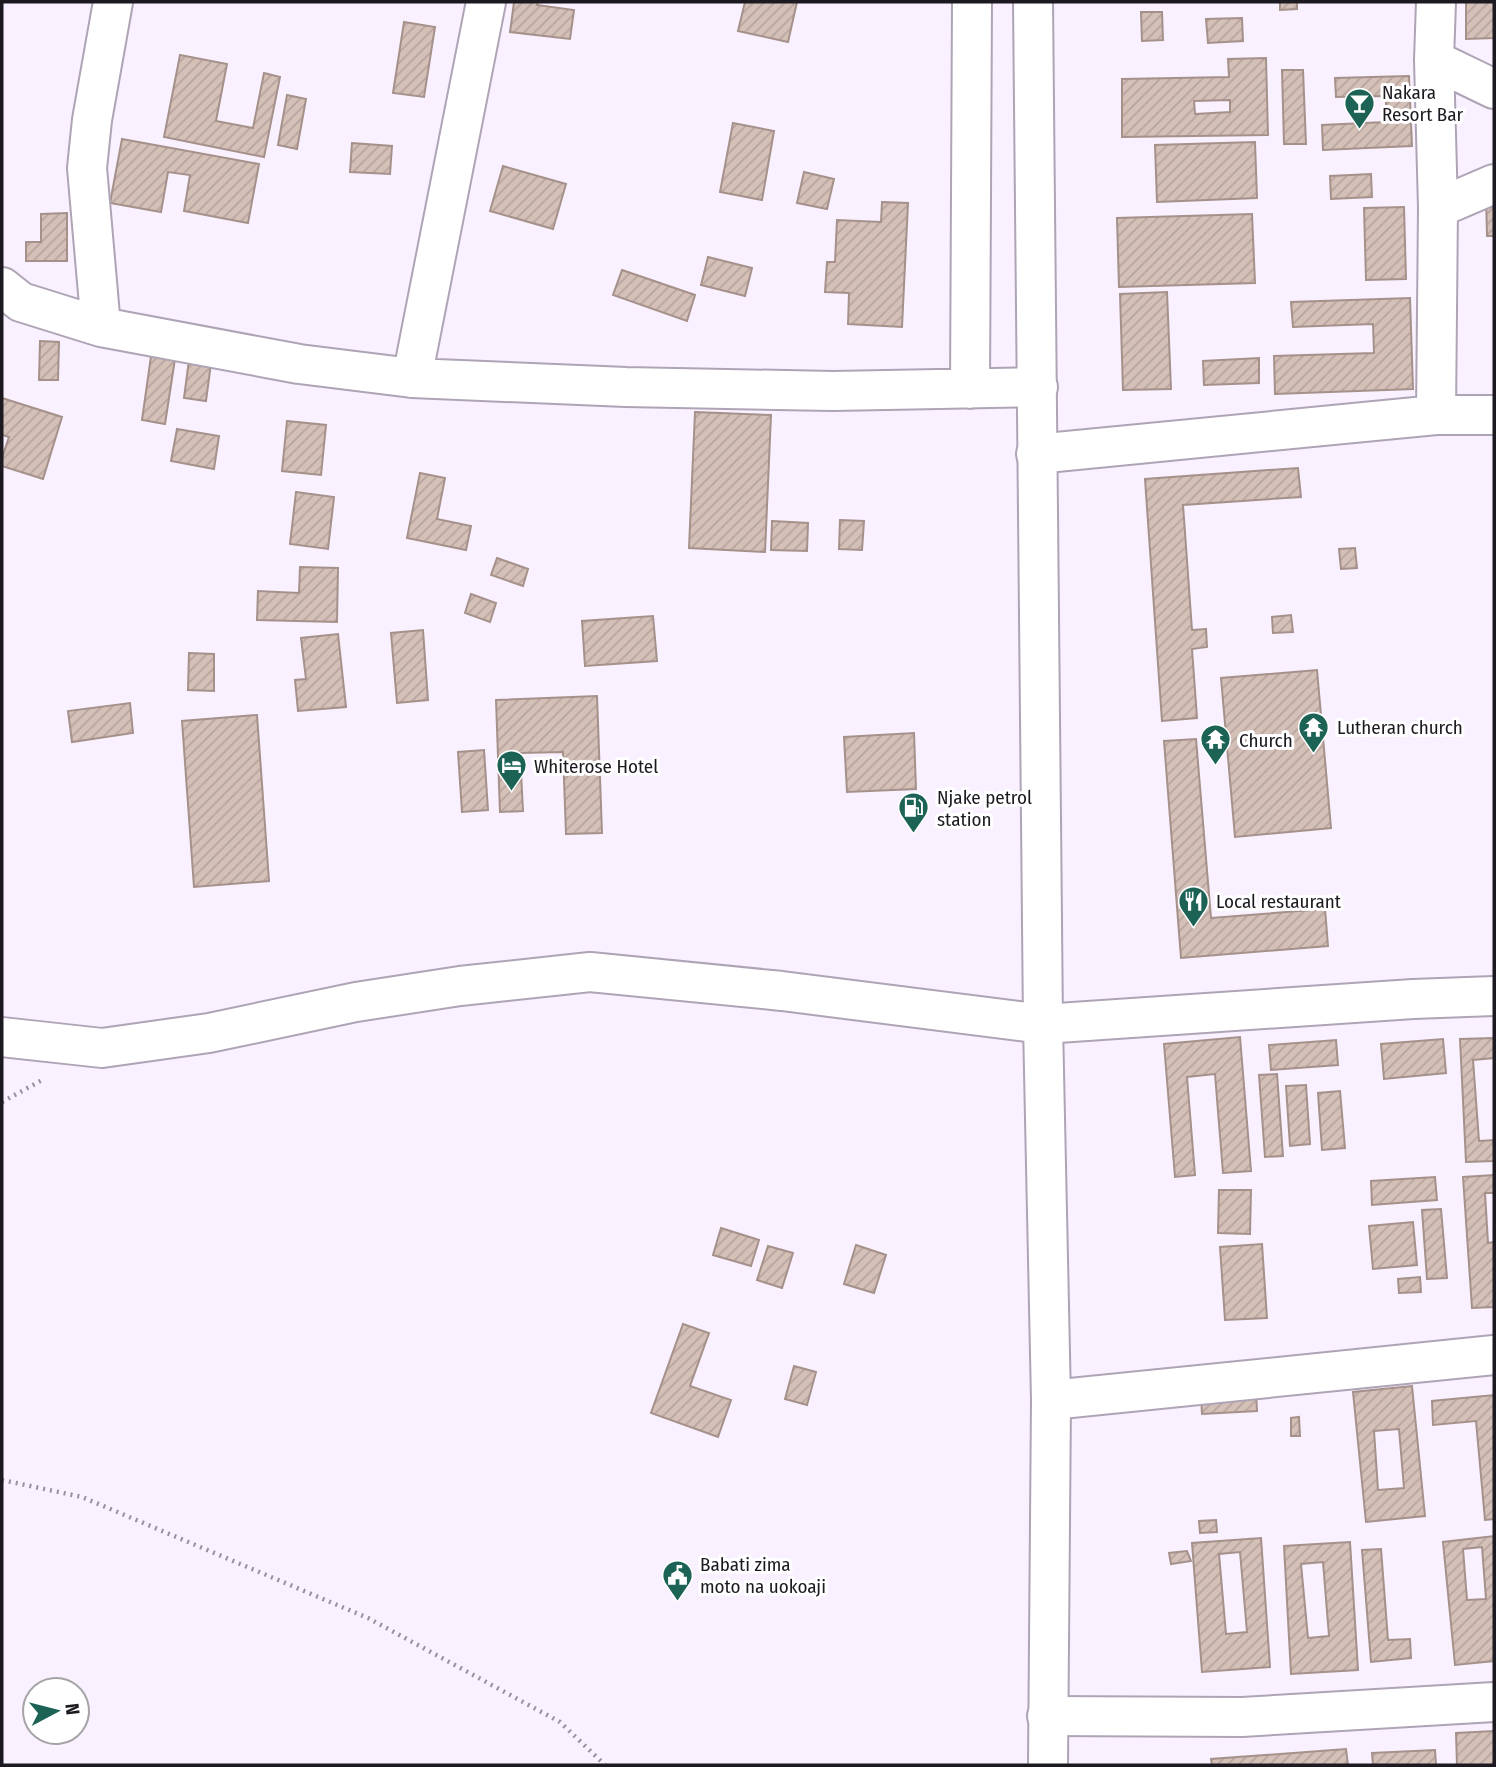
<svg xmlns="http://www.w3.org/2000/svg" width="1496" height="1767" font-family="'Fira Sans Condensed',sans-serif">
	<defs>
		<pattern id="building-hatch" width="6" height="6" patternUnits="userSpaceOnUse" patternTransform="scale(1.75)"><rect width="6" height="6" fill="#d5c0b8"/><path d="M-1 1l2-2M0 6l6-6M5 7l2-2" fill="none" stroke="#b6a49e"/></pattern>
	</defs>
	<rect width="100%" height="100%" fill="#f9f1ff"/>
	<!-- building -->
	<path fill="url(#building-hatch)" stroke="#a5918a" stroke-width="2" fill-rule="evenodd" d="M 514,2 L 538,2 L 537,5 L 574,10 L 570,39 L 510,32 Z
		M 745,2 L 797,2 L 788,42 L 738,31 Z
		M 1280,2 L 1297,2 L 1297,9 L 1280,10 Z
		M 1466,2 L 1494,2 L 1494,38 L 1466,39 Z
		M 1141,12 L 1162,12 L 1163,40 L 1142,41 Z
		M 1242,18 L 1243,41 L 1208,43 L 1206,19 Z
		M 404,22 L 435,27 L 424,97 L 393,93 Z
		M 180,55 L 227,64 L 216,121 L 253,128 L 264,73 L 280,77 L 264,157 L 164,137 Z
		M 1266,58 L 1268,135 L 1122,137 L 1122,79 L 1229,77 L 1228,59 ZM 1230,100 L 1230,112 L 1195,114 L 1194,101 Z
		M 1282,70 L 1303,70 L 1306,144 L 1284,144 Z
		M 1409,76 L 1412,146 L 1323,150 L 1322,125 L 1386,122 L 1386,96 L 1336,97 L 1335,78 Z
		M 287,95 L 306,99 L 297,149 L 278,145 Z
		M 733,123 L 774,131 L 762,200 L 720,192 Z
		M 122,139 L 259,164 L 248,223 L 184,211 L 190,175 L 168,172 L 161,212 L 110,203 Z
		M 1255,142 L 1257,198 L 1157,202 L 1155,145 Z
		M 352,143 L 392,146 L 390,174 L 350,172 Z
		M 503,166 L 566,184 L 553,229 L 490,211 Z
		M 804,172 L 834,179 L 827,209 L 797,203 Z
		M 1371,174 L 1372,197 L 1331,199 L 1330,176 Z
		M 1486,197 L 1494,197 L 1494,236 L 1487,236 Z
		M 882,202 L 908,203 L 902,327 L 848,324 L 849,293 L 825,292 L 827,262 L 835,262 L 837,220 L 881,222 Z
		M 1404,207 L 1406,279 L 1366,280 L 1364,208 Z
		M 67,213 L 67,261 L 26,261 L 26,242 L 41,242 L 41,214 Z
		M 1252,214 L 1255,283 L 1119,287 L 1117,218 Z
		M 708,257 L 752,268 L 745,296 L 701,285 Z
		M 622,270 L 695,295 L 687,321 L 613,295 Z
		M 1167,292 L 1171,389 L 1123,390 L 1120,294 Z
		M 1410,298 L 1413,389 L 1275,394 L 1274,356 L 1374,353 L 1373,324 L 1293,327 L 1291,302 Z
		M 40,341 L 59,342 L 58,380 L 39,380 Z
		M 151,356 L 175,359 L 165,424 L 142,420 Z
		M 1259,358 L 1259,383 L 1204,385 L 1203,361 Z
		M 189,360 L 211,363 L 206,401 L 184,398 Z
		M 2,398 L 62,417 L 43,479 L 2,466 L 2,458 L 9,437 L 2,435 Z
		M 695,412 L 771,415 L 765,552 L 689,548 Z
		M 287,421 L 326,425 L 321,475 L 282,471 Z
		M 177,429 L 219,436 L 214,469 L 171,461 Z
		M 1298,468 L 1301,497 L 1183,505 L 1192,630 L 1206,629 L 1207,647 L 1192,649 L 1197,718 L 1162,721 L 1145,479 Z
		M 420,473 L 445,478 L 437,519 L 471,526 L 466,550 L 407,538 Z
		M 296,492 L 334,497 L 328,549 L 290,544 Z
		M 840,520 L 864,521 L 862,550 L 839,549 Z
		M 772,521 L 808,523 L 807,551 L 771,550 Z
		M 1355,548 L 1357,568 L 1341,569 L 1339,549 Z
		M 497,558 L 528,569 L 523,586 L 491,575 Z
		M 300,567 L 338,568 L 337,622 L 257,620 L 258,591 L 299,593 Z
		M 471,594 L 496,603 L 490,622 L 465,613 Z
		M 1291,615 L 1293,632 L 1273,633 L 1272,617 Z
		M 653,616 L 657,661 L 585,666 L 582,621 Z
		M 423,630 L 428,700 L 397,703 L 391,633 Z
		M 338,634 L 346,707 L 298,711 L 295,680 L 306,679 L 301,638 Z
		M 189,653 L 214,654 L 214,691 L 188,690 Z
		M 1317,670 L 1331,828 L 1235,837 L 1221,678 Z
		M 597,696 L 602,833 L 566,834 L 563,752 L 520,753 L 523,811 L 500,812 L 496,700 Z
		M 130,703 L 133,733 L 72,742 L 68,711 Z
		M 257,715 L 269,881 L 194,887 L 182,721 Z
		M 914,733 L 916,789 L 847,792 L 844,737 Z
		M 1196,739 L 1211,918 L 1325,909 L 1328,946 L 1181,958 L 1164,741 Z
		M 484,750 L 488,810 L 462,812 L 458,752 Z
		M 1240,1037 L 1251,1171 L 1223,1173 L 1215,1074 L 1187,1077 L 1195,1175 L 1175,1177 L 1164,1044 Z
		M 1494,1038 L 1494,1058 L 1473,1060 L 1479,1141 L 1494,1140 L 1494,1161 L 1466,1162 L 1460,1039 Z
		M 1443,1039 L 1446,1073 L 1384,1079 L 1381,1044 Z
		M 1336,1040 L 1338,1065 L 1271,1070 L 1269,1045 Z
		M 1277,1074 L 1283,1156 L 1265,1157 L 1259,1075 Z
		M 1306,1085 L 1310,1144 L 1290,1146 L 1286,1086 Z
		M 1340,1091 L 1345,1148 L 1322,1150 L 1318,1093 Z
		M 1494,1175 L 1494,1193 L 1485,1193 L 1488,1243 L 1494,1242 L 1494,1307 L 1472,1308 L 1463,1177 Z
		M 1435,1177 L 1437,1200 L 1372,1205 L 1371,1181 Z
		M 1219,1190 L 1251,1190 L 1250,1234 L 1218,1233 Z
		M 1441,1209 L 1447,1278 L 1427,1279 L 1422,1210 Z
		M 1413,1222 L 1417,1265 L 1373,1269 L 1369,1226 Z
		M 721,1228 L 759,1240 L 751,1266 L 713,1255 Z
		M 1262,1244 L 1267,1318 L 1225,1320 L 1220,1247 Z
		M 856,1245 L 886,1255 L 874,1293 L 844,1284 Z
		M 768,1246 L 793,1253 L 782,1288 L 757,1280 Z
		M 1420,1277 L 1421,1292 L 1399,1293 L 1398,1279 Z
		M 683,1324 L 709,1333 L 690,1386 L 731,1400 L 718,1437 L 651,1413 Z
		M 794,1366 L 816,1372 L 807,1405 L 785,1399 Z
		M 1412,1386 L 1425,1516 L 1366,1522 L 1353,1392 ZM 1399,1429 L 1404,1488 L 1378,1490 L 1374,1431 Z
		M 1256,1392 L 1257,1411 L 1202,1414 L 1201,1395 Z
		M 1494,1395 L 1494,1519 L 1485,1520 L 1476,1421 L 1433,1425 L 1432,1401 Z
		M 1299,1417 L 1300,1436 L 1291,1436 L 1291,1418 Z
		M 1216,1520 L 1217,1532 L 1200,1533 L 1199,1521 Z
		M 1494,1536 L 1494,1661 L 1455,1665 L 1443,1542 ZM 1482,1547 L 1486,1599 L 1467,1600 L 1463,1549 Z
		M 1261,1538 L 1270,1667 L 1202,1672 L 1192,1543 ZM 1240,1552 L 1247,1632 L 1226,1634 L 1219,1554 Z
		M 1350,1542 L 1358,1670 L 1291,1674 L 1284,1546 ZM 1323,1562 L 1329,1636 L 1308,1638 L 1301,1564 Z
		M 1381,1549 L 1388,1640 L 1410,1639 L 1411,1658 L 1371,1662 L 1362,1550 Z
		M 1187,1551 L 1191,1561 L 1171,1564 L 1169,1553 Z
		M 1494,1731 L 1494,1765 L 1457,1765 L 1456,1733 Z
		M 1346,1749 L 1348,1765 L 1212,1765 L 1211,1759 Z
		M 1435,1750 L 1436,1765 L 1373,1765 L 1372,1753 Z"/>
	<g fill="none" stroke-linecap="round" stroke-linejoin="round">
		<defs>
			<path id="minor" d="M 1436,2 L 1434,60 L 1438,208 L 1436,415
				M 1434,60 L 1494,89
				M 1438,208 L 1494,184
				M 2,287 L 21,302 L 101,327 L 299,364 L 412,378 L 626,387 L 833,391 L 1038,387
				M 101,327 L 87,168 L 92,120 L 113,2
				M 412,378 L 486,2
				M 970,389 L 972,2
				M 1036,454 L 1436,415 L 1494,415
				M 2,1037 L 102,1048 L 209,1033 L 356,1002 L 460,986 L 590,972 L 782,991 L 1043,1024 L 1413,999 L 1494,996
				M 1051,1400 L 1494,1355
				M 1047,1716 L 1242,1717 L 1494,1702"/>
			<path id="highway" d="M 1033,2 L 1043,1024 L 1051,1400 L 1048,1765"/>
		</defs>
		<!-- minor casing -->
		<use href="#minor" stroke="#aea4b5" stroke-width="42"/>
		<!-- highway casing -->
		<use href="#highway" stroke="#aea4b5" stroke-width="42"/>
		<!-- path -->
		<path stroke="#97919c" stroke-width="4.5" stroke-dasharray="2 5" stroke-linecap="butt" d="M 2,1102 L 44,1079
			M 2,1480 L 82,1497 L 368,1618 L 560,1722 L 605,1765"/>
		<!-- minor -->
		<use href="#minor" stroke="#fff" stroke-width="38"/>
		<!-- highway -->
		<use href="#highway" stroke="#fff" stroke-width="38"/>
	</g>
	<!-- icons -->
	<defs>
		<symbol id="bar-pin" viewBox="-11 -11 22 30"><path d="M0 17L-7.5 6A9.5 9.5 0 1 1 7.5 6Z" fill="#1c6356" stroke="#fff"/><path d="M-6-5H6L.8 .8V4.5H3.5V6h-7V4.5H-.8V.8Z" fill="#fff"/></symbol>
		<symbol id="temple-pin" viewBox="-11 -11 22 30"><path d="M0 17L-7.5 6A9.5 9.5 0 1 1 7.5 6Z" fill="#1c6356" stroke="#fff"/><path d="M0-6L5-2H3V0L6.5 2.5H4V6H1.5V3h-3V6H-4V2.5H-6.5L-3 0V-2H-5Z" fill="#fff"/></symbol>
		<symbol id="hotel-pin" viewBox="-11 -11 22 30"><path d="M0 17L-7.5 6A9.5 9.5 0 1 1 7.5 6Z" fill="#1c6356" stroke="#fff"/><path d="M-6-4.5h1.5V1H6V5H4.5V3h-9V5H-6ZM-4 0a1.8 1.8 0 1 1 3.6 0ZM.5 0V-2.5h3Q6-2.5 6 0Z" fill="#fff"/></symbol>
		<symbol id="fuel-pin" viewBox="-11 -11 22 30"><path d="M0 17L-7.5 6A9.5 9.5 0 1 1 7.5 6Z" fill="#1c6356" stroke="#fff"/><path d="M-5.5-6h7V0h2V4h1.3V-2.5L3-4.5l.8-.8L6-3V5H2.5V1h-1V6h-7ZM-4.2-4.7v3.2H.2V-4.7Z" fill="#fff"/></symbol>
		<symbol id="restaurant-pin" viewBox="-11 -11 22 30"><path d="M0 17L-7.5 6A9.5 9.5 0 1 1 7.5 6Z" fill="#1c6356" stroke="#fff"/><path d="M-5-6h1v4h1v-4h1v4h1v-4h1v5L-1.5 .5V6h-2V.5L-5-1ZM5-6V6H3V1.5H1.5Q1.5-4 5-6Z" fill="#fff"/></symbol>
		<symbol id="civic-pin" viewBox="-11 -11 22 30"><path d="M0 17L-7.5 6A9.5 9.5 0 1 1 7.5 6Z" fill="#1c6356" stroke="#fff"/><path d="M-.6-6.5H3V-4.5H.6V-3L4-1V1h2V6H-6V1h2V-1L-.6-3ZM-1.2 2.5V6h2.4V2.5Z" fill="#fff"/></symbol>
	</defs>
	<g fill-rule="evenodd">
		<use href="#bar-pin" x="1342" y="86" width="35" height="47"/>
		<use href="#temple-pin" x="1296" y="710" width="35" height="47"/>
		<use href="#temple-pin" x="1198" y="722" width="35" height="47"/>
		<use href="#hotel-pin" x="494" y="748" width="35" height="47"/>
		<use href="#fuel-pin" x="896" y="790" width="35" height="47"/>
		<use href="#restaurant-pin" x="1176" y="884" width="35" height="47"/>
		<use href="#civic-pin" x="660" y="1558" width="35" height="47"/>
	</g>
	<g text-anchor="middle" dominant-baseline="central" stroke-width="6" stroke-linejoin="round" paint-order="stroke">
		<!-- poi labels -->
		<g font-size="19" fill="#1d1920" stroke="#fff" text-anchor="start">
			<text x="1382" y="92">Nakara<tspan x="1382" dy="22">Resort Bar</tspan></text>
			<text x="1337" y="727">Lutheran church</text>
			<text x="1239" y="740">Church</text>
			<text x="534" y="766">Whiterose Hotel</text>
			<text x="937" y="797">Njake petrol<tspan x="937" dy="22">station</tspan></text>
			<text x="1216" y="901">Local restaurant</text>
			<text x="700" y="1564">Babati zima<tspan x="700" dy="22">moto na uokoaji</tspan></text>
		</g>
	</g>
	<!-- border -->
	<rect width="1496" height="1767" fill="none" stroke="#1d1920" stroke-width="7"/>
	<!-- north arrow -->
	<g transform="translate(56 1711) rotate(83)"><circle r="33" fill="#ffffff" stroke="#a5a3a6" stroke-width="2"/>
	<path d="M0-5L12 26L0 18L-12 26Z" fill="#1c6356"/>
	<text y="-10" font-size="19" font-weight="bold" text-anchor="middle" fill="#1d1920">N</text>
	</g>
</svg>
